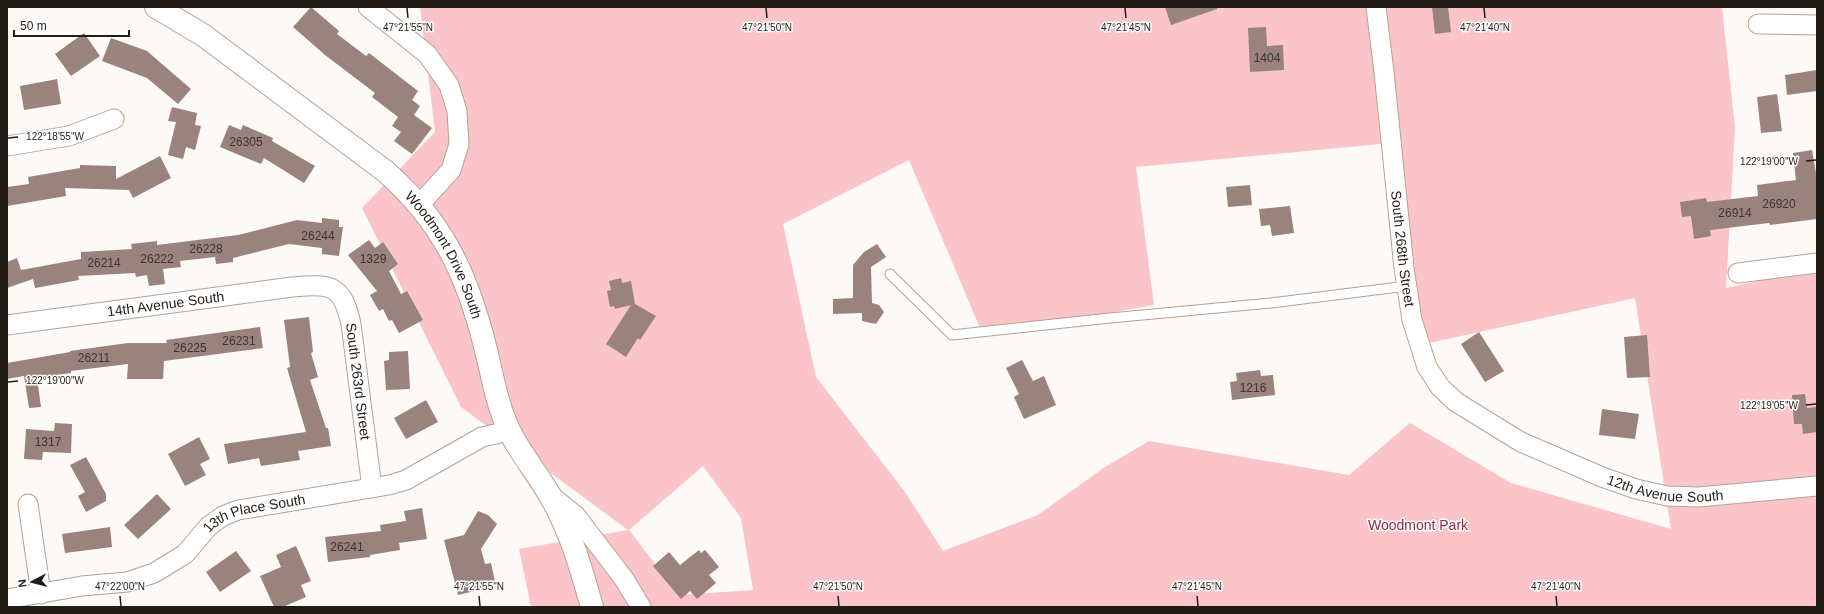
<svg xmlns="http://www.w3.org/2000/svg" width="1824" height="614" font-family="Helvetica,sans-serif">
	<rect width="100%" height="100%" fill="#fdf9f6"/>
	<!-- green -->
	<path fill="#fac4c9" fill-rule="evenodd" d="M 420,7 L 1722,7 L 1735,128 L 1726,288 L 1817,268 L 1817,607 L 531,607 L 519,549 L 628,530 L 461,407 L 362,208 L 435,132 ZM 1391,143 L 1420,345 L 1635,298 L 1671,529 L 1511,483 L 1410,423 L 1349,475 L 1149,441 L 1105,467 L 1038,515 L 943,551 L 905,492 L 816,377 L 783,224 L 909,160 L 983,335 L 1154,305 L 1136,167 ZM 703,466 L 741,518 L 753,590 L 679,595 L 629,530 Z"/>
	<!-- building -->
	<path fill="#9a837c" d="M 311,7 L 339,31 L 337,34 L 366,56 L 369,53 L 418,91 L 412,100 L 420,106 L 414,115 L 432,128 L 412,154 L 394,141 L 401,132 L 392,126 L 398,117 L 372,97 L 375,93 L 325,55 L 293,27 Z
		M 1165,7 L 1217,7 L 1217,9 L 1171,25 Z
		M 1432,7 L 1448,7 L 1451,32 L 1435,34 Z
		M 1266,27 L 1267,46 L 1283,45 L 1284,70 L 1250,72 L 1248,28 Z
		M 84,33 L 100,56 L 71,76 L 55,54 Z
		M 111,38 L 147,51 L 191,89 L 178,104 L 147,78 L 102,61 Z
		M 1817,70 L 1817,91 L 1787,95 L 1785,75 Z
		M 57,79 L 61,104 L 24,110 L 20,86 Z
		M 1777,94 L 1782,131 L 1761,133 L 1757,97 Z
		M 172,107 L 197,113 L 195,125 L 201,126 L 195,150 L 186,147 L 183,159 L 168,155 L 176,122 L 168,121 Z
		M 229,125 L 241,130 L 243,125 L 273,138 L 272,141 L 315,166 L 304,183 L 264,158 L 261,164 L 220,147 Z
		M 1812,150 L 1817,179 L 1817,219 L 1770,225 L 1769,223 L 1710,230 L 1711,236 L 1694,239 L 1691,216 L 1682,217 L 1680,202 L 1706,198 L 1707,202 L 1758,196 L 1757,185 L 1796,180 L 1793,153 Z
		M 160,156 L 171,178 L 133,198 L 129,190 L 65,188 L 66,196 L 7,206 L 7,187 L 29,184 L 28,177 L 80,168 L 80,165 L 116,166 L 116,179 Z
		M 1250,185 L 1252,205 L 1228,207 L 1226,187 Z
		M 1290,206 L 1294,233 L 1272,236 L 1270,225 L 1261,226 L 1259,209 Z
		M 322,218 L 339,220 L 339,227 L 343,227 L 339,256 L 322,254 L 322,248 L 289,244 L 233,258 L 233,262 L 216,264 L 215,257 L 180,261 L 181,267 L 163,269 L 165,284 L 149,286 L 147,275 L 136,277 L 135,273 L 78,276 L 79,280 L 35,288 L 33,279 L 7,288 L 7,262 L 17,258 L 21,270 L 81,259 L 81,252 L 132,249 L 131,244 L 157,241 L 157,245 L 238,235 L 297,220 L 322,223 Z
		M 369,240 L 375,248 L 383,242 L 398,264 L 389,271 L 401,294 L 407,291 L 423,320 L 399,333 L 392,320 L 389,321 L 383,309 L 379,311 L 370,295 L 377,291 L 348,255 Z
		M 877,244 L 886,257 L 871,267 L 872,303 L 879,305 L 884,312 L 876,324 L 862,321 L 862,313 L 833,314 L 833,299 L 853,298 L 853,265 L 864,252 Z
		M 621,278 L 622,283 L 631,281 L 635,304 L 656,316 L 640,340 L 638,338 L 626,357 L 606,344 L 631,305 L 615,309 L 614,306 L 610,307 L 607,291 L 611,290 L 609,281 Z
		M 309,317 L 313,352 L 311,353 L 318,377 L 310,380 L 326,428 L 328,428 L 331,446 L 298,451 L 300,460 L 261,466 L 259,458 L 228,464 L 224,444 L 306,432 L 287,368 L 290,367 L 284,320 Z
		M 260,327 L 263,348 L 164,361 L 163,379 L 127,379 L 128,364 L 71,371 L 71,373 L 37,378 L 41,407 L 29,408 L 24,376 L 7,379 L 7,363 L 70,352 L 70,351 L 128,343 L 167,343 L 166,340 Z
		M 1479,332 L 1504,371 L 1485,382 L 1461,344 Z
		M 1647,335 L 1650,377 L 1627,378 L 1624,337 Z
		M 408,351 L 410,389 L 386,390 L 384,361 L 389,360 L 389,352 Z
		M 1022,360 L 1033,381 L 1044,376 L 1056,405 L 1024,419 L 1014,397 L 1019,394 L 1006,368 Z
		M 1260,370 L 1261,376 L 1273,375 L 1275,395 L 1232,400 L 1230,382 L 1237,381 L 1236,373 Z
		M 1805,394 L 1807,408 L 1817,407 L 1817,432 L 1803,434 L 1802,424 L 1794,424 L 1792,395 Z
		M 426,400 L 438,422 L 406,439 L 394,418 Z
		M 1602,409 L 1639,414 L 1635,439 L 1599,435 Z
		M 55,423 L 72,424 L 71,453 L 43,452 L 42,460 L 24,459 L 26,429 L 54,431 Z
		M 199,437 L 210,459 L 200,464 L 206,475 L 185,486 L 168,454 Z
		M 86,457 L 106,494 L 106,501 L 86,512 L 78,496 L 85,492 L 70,465 Z
		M 157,494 L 171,509 L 138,539 L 124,525 Z
		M 422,508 L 427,539 L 399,543 L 400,550 L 370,555 L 370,557 L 328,562 L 325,537 L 381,531 L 380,525 L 406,521 L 404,511 Z
		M 478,511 L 488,515 L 497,524 L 481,549 L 485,564 L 491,563 L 496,586 L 458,595 L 444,540 L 464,535 Z
		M 110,527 L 112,547 L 65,553 L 62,534 Z
		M 296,546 L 311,581 L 301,585 L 306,597 L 283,607 L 274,607 L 260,576 L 281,567 L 276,555 Z
		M 699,550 L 701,553 L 705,550 L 719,567 L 709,575 L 716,583 L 697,599 L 690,591 L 681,599 L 653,566 L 669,552 L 680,565 Z
		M 236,551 L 251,571 L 220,592 L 206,572 Z"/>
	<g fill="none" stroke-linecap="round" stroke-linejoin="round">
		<defs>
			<path id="lane" d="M 890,274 L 952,335 L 1110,318 L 1271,303 L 1407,286"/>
			<g id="street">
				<path d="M 368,7 L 427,54 L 449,85 L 457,111 L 459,144 L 451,170 L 419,205"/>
				<path id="s1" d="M 1376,7 L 1384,72 L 1404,268 L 1412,320 L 1420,345 L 1427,367 L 1440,387 L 1456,402 L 1521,442 L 1602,477 L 1636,489 L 1667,496 L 1699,497 L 1817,486"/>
				<path d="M 1758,24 L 1817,25"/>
				<path d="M 7,146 L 69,136 L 114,119"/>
				<path d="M 1738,273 L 1817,263"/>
				<path id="s2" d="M 7,325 L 292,287 C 330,284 342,283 351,324 L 372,488"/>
				<path d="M 550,495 L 576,516 L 624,579 L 641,607"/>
				<path d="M 28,504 L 41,594"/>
				<path id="s3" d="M 7,599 L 82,586 L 127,582 L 154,573 L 185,554 L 209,526 L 223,516 L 238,510 L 389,485 L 406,480 L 482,437 L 509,431"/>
			</g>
			<g id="secondary">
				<path id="s4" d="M 156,7 L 203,35 L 385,171 C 442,221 467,274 485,346 C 492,374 497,405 509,430 C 520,453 537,473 549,494 C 570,529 581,568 592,607"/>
			</g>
		</defs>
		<!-- lane casing -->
		<use href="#lane" stroke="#b4a293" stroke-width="11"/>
		<!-- street casing -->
		<use href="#street" stroke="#b4a293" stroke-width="21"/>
		<!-- secondary casing -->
		<use href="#secondary" stroke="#b4a293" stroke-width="24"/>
		<!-- lane -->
		<use href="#lane" stroke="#fff" stroke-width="9"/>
		<!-- street -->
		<use href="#street" stroke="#fff" stroke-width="19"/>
		<!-- secondary -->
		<use href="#secondary" stroke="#fff" stroke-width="22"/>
	</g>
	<!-- ticks -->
	<path fill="none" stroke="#221c16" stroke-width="1.5" d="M 407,8 L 408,18M 766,8 L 767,18M 1125,8 L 1126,18M 1484,8 L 1485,18M 8,138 L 18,137M 1806,161 L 1816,160M 8,382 L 18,381M 1806,405 L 1816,404M 120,596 L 121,606M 479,596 L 480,606M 838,596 L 839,606M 1197,596 L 1198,606M 1556,596 L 1557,606"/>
	<g text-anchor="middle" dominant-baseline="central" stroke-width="3" stroke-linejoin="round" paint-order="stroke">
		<!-- number labels -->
		<g font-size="12" fill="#403630">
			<text x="1267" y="58">1404</text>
			<text x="246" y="142">26305</text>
			<text x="1779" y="204">26920</text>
			<text x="1735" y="213">26914</text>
			<text x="318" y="236">26244</text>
			<text x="206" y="249">26228</text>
			<text x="157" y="259">26222</text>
			<text x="373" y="259">1329</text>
			<text x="104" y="263">26214</text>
			<text x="239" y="341">26231</text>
			<text x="190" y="348">26225</text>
			<text x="94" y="358">26211</text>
			<text x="1253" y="388">1216</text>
			<text x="48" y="442">1317</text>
			<text x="347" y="547">26241</text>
		</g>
		<!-- street labels -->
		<g font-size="14" fill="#221c16" stroke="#fff">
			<text stroke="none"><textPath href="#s1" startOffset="243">South 268th Street</textPath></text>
			<text stroke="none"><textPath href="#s4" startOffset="386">Woodmont Drive South</textPath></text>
			<text stroke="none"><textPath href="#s2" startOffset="160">14th Avenue South</textPath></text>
			<text stroke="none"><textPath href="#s2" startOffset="427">South 263rd Street</textPath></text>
			<text stroke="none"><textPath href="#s1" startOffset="640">12th Avenue South</textPath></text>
			<text stroke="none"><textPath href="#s3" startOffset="271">13th Place South</textPath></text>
		</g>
		<!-- park labels -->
		<g font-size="14" fill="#8b2c40" stroke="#fff">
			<text x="1418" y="525">Woodmont Park</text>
		</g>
	</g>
	<g font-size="10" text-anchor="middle" fill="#221c16" stroke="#fff" stroke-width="3" stroke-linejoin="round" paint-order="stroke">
		<text x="408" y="31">47°21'55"N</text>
		<text x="767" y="31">47°21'50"N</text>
		<text x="1126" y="31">47°21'45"N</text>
		<text x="1485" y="31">47°21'40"N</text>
		<text x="55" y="140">122°18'55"W</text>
		<text x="1769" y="165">122°19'00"W</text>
		<text x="55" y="384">122°19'00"W</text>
		<text x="1769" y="409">122°19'05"W</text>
		<text x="120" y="590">47°22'00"N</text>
		<text x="479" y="590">47°21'55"N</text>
		<text x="838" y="590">47°21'50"N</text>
		<text x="1197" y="590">47°21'45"N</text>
		<text x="1556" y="590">47°21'40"N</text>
	</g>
	<!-- border -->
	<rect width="1824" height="614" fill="none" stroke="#221c16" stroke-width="16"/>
	<!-- north arrow -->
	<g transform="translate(32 582) rotate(263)" stroke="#ffffff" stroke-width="3" paint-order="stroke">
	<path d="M0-3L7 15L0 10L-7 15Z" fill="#221c16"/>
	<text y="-6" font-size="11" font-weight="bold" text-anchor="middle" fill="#221c16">N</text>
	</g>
	<!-- scale -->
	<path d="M14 30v6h115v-6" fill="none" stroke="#221c16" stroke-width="2"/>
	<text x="20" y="30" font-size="12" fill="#221c16" stroke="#ffffff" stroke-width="3" paint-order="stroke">50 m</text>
</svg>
